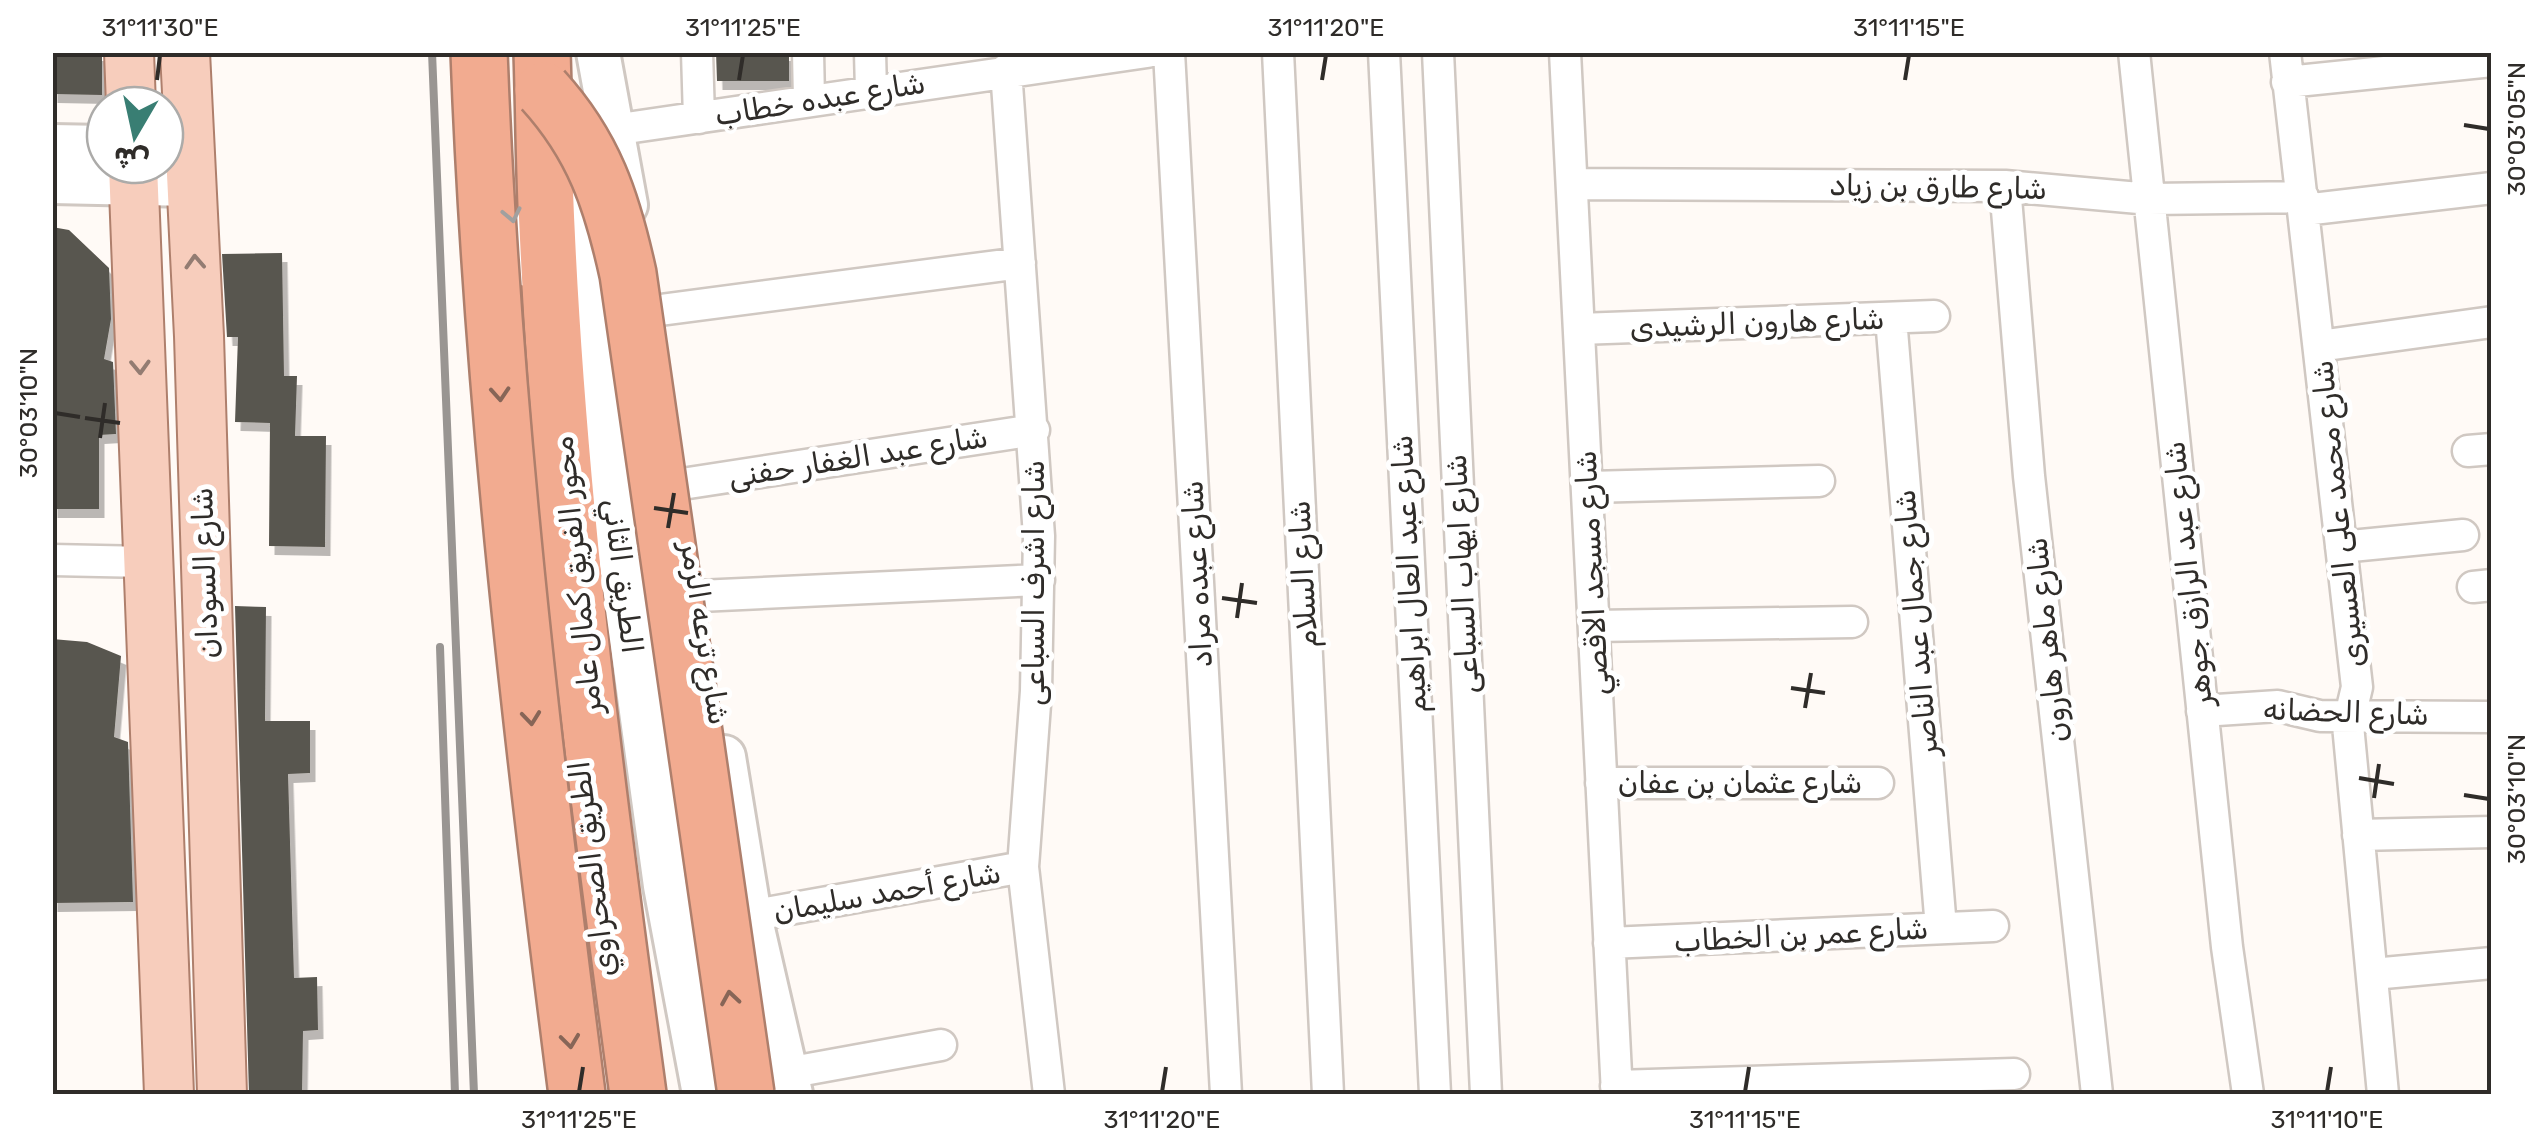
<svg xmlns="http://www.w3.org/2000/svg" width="2544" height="1147" font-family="Rubik,'Noto Naskh Arabic',sans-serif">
	<defs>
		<filter id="shadow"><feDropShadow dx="5.5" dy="9" stdDeviation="0" flood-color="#0004"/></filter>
	</defs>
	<rect width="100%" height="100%" fill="#fffaf6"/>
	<!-- building -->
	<path fill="#59564f" filter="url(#shadow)" d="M 52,52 L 102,52 L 102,95 L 52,94 Z
		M 716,52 L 789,52 L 789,81 L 717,81 Z
		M 52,227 L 69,230 L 109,268 L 111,319 L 104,359 L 113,362 L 116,434 L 99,435 L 99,509 L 52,509 Z
		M 282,253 L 284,376 L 297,376 L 295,436 L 326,436 L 325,547 L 269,546 L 270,423 L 235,422 L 238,337 L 227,337 L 222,254 Z
		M 235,606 L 266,607 L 265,721 L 310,721 L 310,773 L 288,774 L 294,978 L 317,977 L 318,1030 L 303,1031 L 302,1094 L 249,1094 Z
		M 52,639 L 87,642 L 121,656 L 114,737 L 128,742 L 133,902 L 52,903 Z"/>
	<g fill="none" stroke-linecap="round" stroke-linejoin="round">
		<defs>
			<path id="lane" d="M 512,217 L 524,278"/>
			<path id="street" d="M 697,52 L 699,118
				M 808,52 L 809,100
				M 870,52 L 871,91
				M 1169,52 L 1226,1094
				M 1278,52 L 1328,1094
				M 1384,52 L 1435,1094
				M 1438,52 L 1486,1094
				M 1565,52 L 1617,1094
				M 2134,52 L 2227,947 L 2248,1094
				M 2285,52 L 2357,687 L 2348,725 L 2383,1094
				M 1006,70 L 1039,536 L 1036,691 L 1023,867 L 1049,1094
				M 2287,82 L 2492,61
				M 613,130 L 1147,52
				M 1572,184 L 2005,186 L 2150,199 L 2303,197
				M 2005,186 L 2029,476 L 2097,1094
				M 2304,210 L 2492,188
				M 645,312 L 1020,263
				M 1891,318 L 1941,928
				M 1579,329 L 1934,316
				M 2319,346 L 2492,322
				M 2468,451 L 2492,449
				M 682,484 L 1034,430
				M 1589,487 L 1819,481
				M 2341,547 L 2463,535
				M 52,560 L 147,562
				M 2473,587 L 2492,585
				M 699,596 L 1039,580
				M 1594,626 L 1852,622
				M 2202,711 L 2278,706 L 2320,716 L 2492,717
				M 1601,783 L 1878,783
				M 2358,835 L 2492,832
				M 750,916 L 1023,867
				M 1609,943 L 1993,926
				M 2373,974 L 2492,963
				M 787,1073 L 941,1045
				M 1616,1086 L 2014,1074"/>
			<path id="secondary" d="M 598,52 L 626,205
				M 52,146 L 105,147
				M 52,182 L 191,185
				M 589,188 L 614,514 L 665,886 L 704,1094
				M 724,757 L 750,916 L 791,1094"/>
			<path id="primary" d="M 129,52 L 131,105
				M 185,52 L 199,336 L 222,1094
				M 133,165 L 169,1094"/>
			<path id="highway" d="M 542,52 C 544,111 544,169 547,227 C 560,517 599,807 638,1094"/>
		</defs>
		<!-- lane casing -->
		<use href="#lane" stroke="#d0c8c2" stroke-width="20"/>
		<!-- street casing -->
		<use href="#street" stroke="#d0c8c2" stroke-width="35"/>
		<!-- secondary casing -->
		<use href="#secondary" stroke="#d0c8c2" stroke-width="48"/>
		<!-- primary casing -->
		<use href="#primary" stroke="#ae7f6c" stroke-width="52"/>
		<!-- highway casing -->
		<use href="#highway" stroke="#ae7f6c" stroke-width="60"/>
		<!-- lane -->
		<use href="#lane" stroke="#fff" stroke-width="15"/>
		<!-- street -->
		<use href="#street" stroke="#fff" stroke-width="30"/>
		<!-- secondary -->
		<use href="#secondary" stroke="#fff" stroke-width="42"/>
		<!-- primary -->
		<use href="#primary" stroke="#f7cdbc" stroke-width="48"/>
		<!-- highway -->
		<use href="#highway" stroke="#f2ab90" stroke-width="55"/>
		<!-- rail -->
		<path stroke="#999592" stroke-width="8" d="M 432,52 L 474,1094
			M 440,647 L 455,1094"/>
		<defs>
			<path id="highway-bridge" d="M 479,52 C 492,401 533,748 577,1094
				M 543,90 C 594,146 612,201 628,274 L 746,1094"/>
		</defs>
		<!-- highway-bridge casing -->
		<use href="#highway-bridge" stroke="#ae7f6c" stroke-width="60" stroke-linecap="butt"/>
		<!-- highway-bridge -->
		<use href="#highway-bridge" stroke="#f2ab90" stroke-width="55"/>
	</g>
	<!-- one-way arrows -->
	<defs><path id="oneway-chevron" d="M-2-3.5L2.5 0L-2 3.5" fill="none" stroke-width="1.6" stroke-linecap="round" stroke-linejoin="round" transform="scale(2.5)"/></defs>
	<use stroke="#a1a09f" href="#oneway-chevron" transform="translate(512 215) rotate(78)"/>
	<g stroke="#937c72">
		<use href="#oneway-chevron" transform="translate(195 262) rotate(-93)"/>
		<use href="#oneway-chevron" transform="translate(140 367) rotate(88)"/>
	</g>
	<g stroke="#876557">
		<use href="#oneway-chevron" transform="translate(500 394) rotate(86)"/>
		<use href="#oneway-chevron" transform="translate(531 718) rotate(84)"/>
		<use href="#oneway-chevron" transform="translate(730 998) rotate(-99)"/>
		<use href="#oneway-chevron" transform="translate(570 1041) rotate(83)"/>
	</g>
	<!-- ticks -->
	<path fill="none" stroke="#2f2c29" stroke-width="4" d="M 157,80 L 160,55M 739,80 L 743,55M 1322,80 L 1326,55M 1905,80 L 1909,55M 2464,125 L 2489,129M 55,413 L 80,417M 85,418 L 120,423M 100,438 L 105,403M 654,508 L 688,513M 668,528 L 674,493M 1222,598 L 1257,603M 1237,618 L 1242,583M 1791,688 L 1825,693M 1805,708 L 1811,673M 2359,778 L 2394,784M 2464,795 L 2489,799M 2374,798 L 2379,764M 579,1092 L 583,1067M 1162,1092 L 1166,1067M 1745,1092 L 1749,1067M 2327,1092 L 2331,1067"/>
	<g text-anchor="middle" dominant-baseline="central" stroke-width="10" stroke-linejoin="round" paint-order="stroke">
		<!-- street labels -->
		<g font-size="30" fill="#2f2c29" stroke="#fff">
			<text transform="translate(820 99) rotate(-9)">شارع عبده خطاب</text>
			<text transform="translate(1938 187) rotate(1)">شارع طارق بن زياد</text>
			<text transform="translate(1757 323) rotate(-2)">شارع هارون الرشيدى</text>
			<text transform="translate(858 457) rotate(-9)">شارع عبد الغفار حفنى</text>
			<text transform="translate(2338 514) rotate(-96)">شارع محمد على العسيرى</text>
			<text transform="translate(205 573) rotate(-92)">شارع السودان</text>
			<text transform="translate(1592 573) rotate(-93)">شارع مسجد الاقصي</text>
			<text transform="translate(1197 574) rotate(-93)">شارع عبده مراد</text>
			<text transform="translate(1303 574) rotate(-93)">شارع السلام</text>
			<text transform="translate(1409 574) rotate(-93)">شارع عبد العال ابراهيم</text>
			<text transform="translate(1462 574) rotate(-93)">شارع ايهاب السباعى</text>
			<text transform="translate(2188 574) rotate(-96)">شارع عبد الرازق جوهر</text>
			<text transform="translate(577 575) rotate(-96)">محور الفريق كمال عامر</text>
			<text transform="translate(623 576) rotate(83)">الطريق الثاني</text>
			<text transform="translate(1034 583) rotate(-90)">شارع اشرف السباعى</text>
			<text transform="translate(1916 623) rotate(-95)">شارع جمال عبد الناصر</text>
			<text transform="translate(705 633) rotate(81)">شارع ترعه الزمر</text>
			<text transform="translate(2047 640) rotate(-96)">شارع ماهر هارون</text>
			<text transform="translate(2346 712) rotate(2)">شارع الحضانه</text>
			<text x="1740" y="783">شارع عثمان بن عفان</text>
			<text transform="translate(592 869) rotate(-97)">الطريق الصحراوي</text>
			<text transform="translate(887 892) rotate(-10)">شارع أحمد سليمان</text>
			<text transform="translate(1801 935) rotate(-3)">شارع عمر بن الخطاب</text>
		</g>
	</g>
	<!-- border -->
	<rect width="2544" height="1147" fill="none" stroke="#ffffff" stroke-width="110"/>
	<!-- north arrow -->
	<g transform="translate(135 135) rotate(189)"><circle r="48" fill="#ffffff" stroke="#acaba9" stroke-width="2.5"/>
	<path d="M0-8L18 38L0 25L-18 38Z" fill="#397e73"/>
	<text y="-15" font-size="28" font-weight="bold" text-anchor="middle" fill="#2f2c29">ش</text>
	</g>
	<rect x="55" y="55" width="2434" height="1037" fill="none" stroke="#2f2c29" stroke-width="4"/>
	<g font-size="25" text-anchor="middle" fill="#2f2c29">
		<text x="160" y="36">31°11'30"E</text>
		<text x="743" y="36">31°11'25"E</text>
		<text x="1326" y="36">31°11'20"E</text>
		<text x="1909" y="36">31°11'15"E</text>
		<text transform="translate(2516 129) rotate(-90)" y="9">30°03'05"N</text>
		<text transform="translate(28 413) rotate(-90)" y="9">30°03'10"N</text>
		<text transform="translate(2516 799) rotate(-90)" y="9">30°03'10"N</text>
		<text x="579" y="1128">31°11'25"E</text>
		<text x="1162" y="1128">31°11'20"E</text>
		<text x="1745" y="1128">31°11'15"E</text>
		<text x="2327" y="1128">31°11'10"E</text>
	</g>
</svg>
